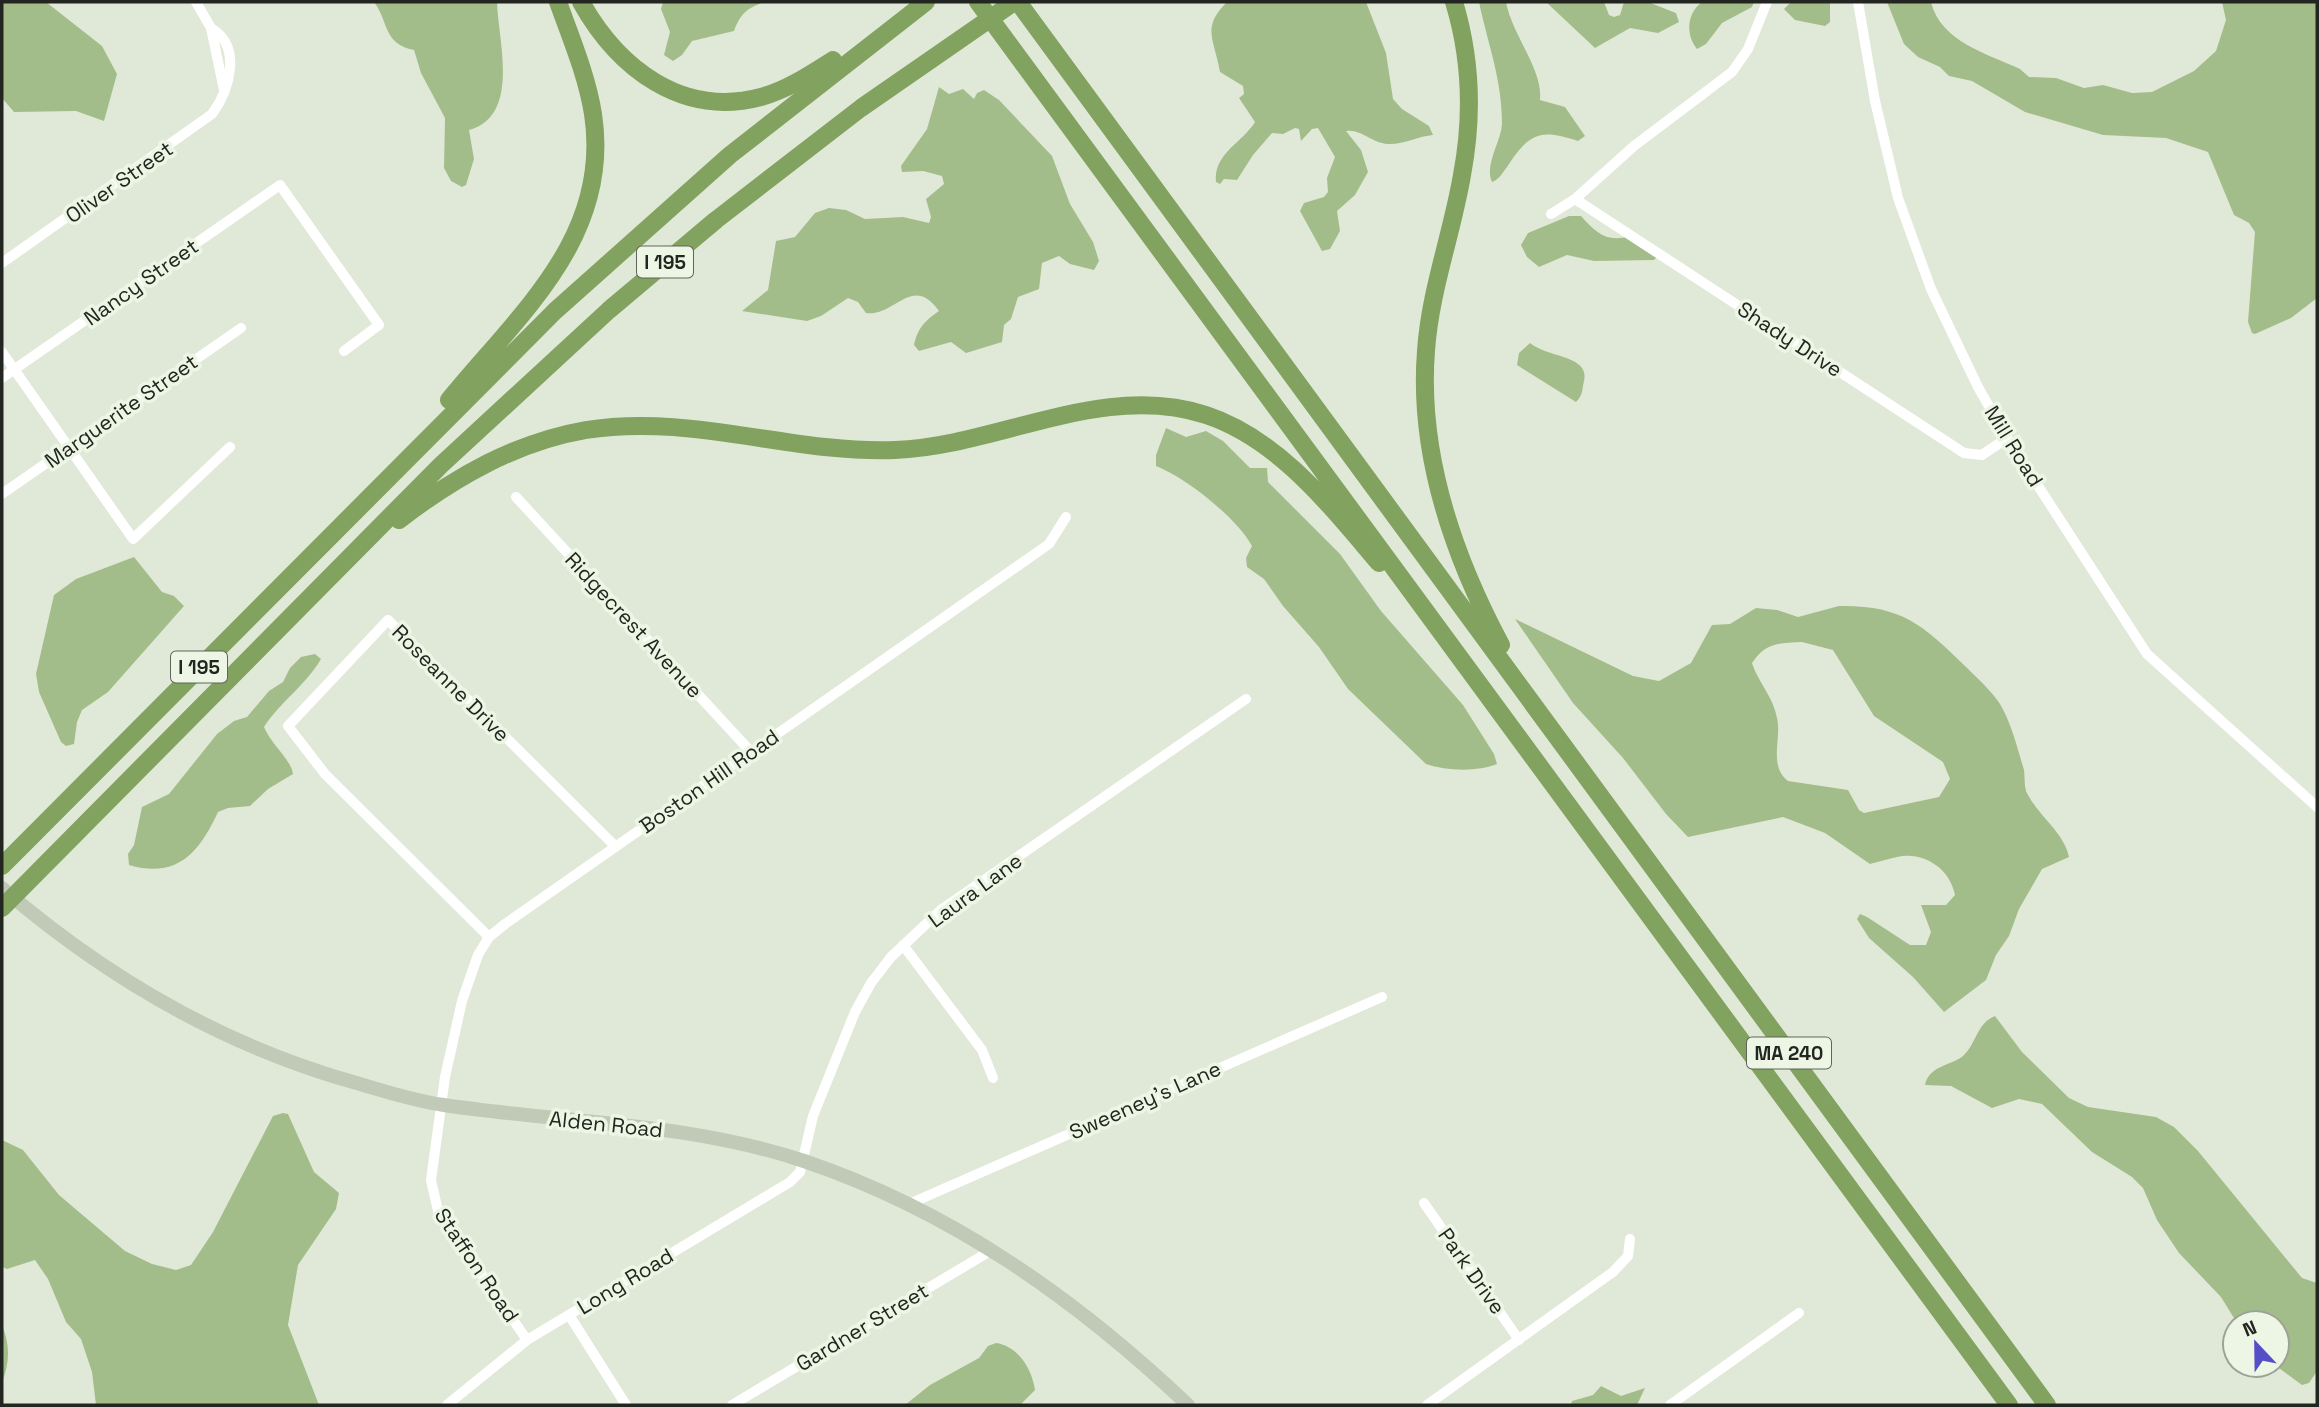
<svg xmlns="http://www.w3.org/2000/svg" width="2319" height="1407" font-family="'Space Grotesk',sans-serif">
	<rect width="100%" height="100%" fill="#e0e9d8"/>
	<!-- green -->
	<path fill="#a3bd8a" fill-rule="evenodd" d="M 2,2 L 46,2 L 102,46 L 117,74 L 104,121 L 76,111 L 14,112 L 2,98 Z
		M 374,2 L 497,2 C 498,40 521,116 469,130 L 474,159 L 466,185 L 462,187 L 451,181 L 444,168 L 445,118 L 421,73 L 414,50 C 383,44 389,22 374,2 Z
		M 663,2 L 765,2 C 747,8 741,13 734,31 L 692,41 L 682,55 L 673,61 L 664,55 L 670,32 L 661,9 Z
		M 1227,2 L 1366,2 L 1386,53 L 1393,99 L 1402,109 L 1429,126 L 1433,135 C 1419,136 1402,145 1388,144 C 1371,143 1362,129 1346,131 L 1361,150 L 1368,172 L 1355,195 L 1337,211 L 1340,231 L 1330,249 L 1322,251 L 1300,211 L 1304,203 L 1324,197 L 1328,192 L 1327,178 L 1335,157 L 1318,128 L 1312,129 L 1301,141 L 1299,129 L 1295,128 L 1283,134 L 1272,133 L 1253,155 L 1237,180 L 1224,179 L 1220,184 L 1216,182 C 1213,154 1242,143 1255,122 L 1239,98 L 1244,94 L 1243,86 L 1220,72 C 1214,38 1201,28 1227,2 Z
		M 1479,2 L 1506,2 C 1512,35 1543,69 1540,100 L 1565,107 L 1585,136 L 1578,141 C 1540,128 1529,133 1507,167 C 1502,173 1500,179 1492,182 C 1484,165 1501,142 1502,124 C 1502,79 1488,45 1479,2 Z
		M 1546,2 L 1604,2 L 1609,15 L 1614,17 L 1620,15 L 1624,2 L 1648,2 L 1676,13 L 1679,22 L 1658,33 L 1630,28 L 1595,48 Z
		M 1702,2 L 1754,2 L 1752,7 L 1722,23 L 1706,44 L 1697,49 C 1685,34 1687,13 1702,2 Z
		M 1791,2 L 1830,2 L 1830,22 L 1825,26 L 1795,20 L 1784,9 Z
		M 1887,2 L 1931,2 C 1941,42 1986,53 2020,69 L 2029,77 L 2056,78 L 2084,88 L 2103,85 L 2132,93 L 2152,92 L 2194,71 L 2216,51 L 2226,20 L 2222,2 L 2317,2 L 2317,298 L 2291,318 L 2255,334 L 2252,333 L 2248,322 L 2255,232 L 2249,223 L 2234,215 L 2208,152 L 2166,138 L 2103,135 L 2025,112 L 1972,81 L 1949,76 L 1940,67 L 1918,57 L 1904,44 Z
		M 939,87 L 949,94 L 963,89 L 974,99 L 977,93 L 984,90 L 999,100 L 1052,156 L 1070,204 L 1093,242 L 1099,261 L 1094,270 L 1070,264 L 1059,256 L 1042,263 L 1039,289 L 1018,297 L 1011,319 L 1004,325 L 1002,342 L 966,353 L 951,342 L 919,351 L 914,345 C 918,327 925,321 939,311 C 912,273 895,317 866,313 L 858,302 L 848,298 L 821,316 L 807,321 L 742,311 L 768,290 L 776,241 L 795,237 L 815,213 L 829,208 L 846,210 L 865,219 L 903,217 L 929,223 L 931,217 L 926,199 L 944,184 L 942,176 L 923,171 L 902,172 L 901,166 L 927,129 Z
		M 1569,216 L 1581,216 C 1596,233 1607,243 1630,236 L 1658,256 L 1654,260 L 1594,261 L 1567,255 L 1539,267 L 1527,257 L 1521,245 L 1528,233 Z
		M 1530,343 C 1548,358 1590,355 1584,381 C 1582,390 1583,395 1576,402 L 1517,365 L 1519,353 Z
		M 1166,428 L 1186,437 L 1206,431 L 1223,441 L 1250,468 L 1267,468 L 1268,482 L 1340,554 L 1381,611 L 1463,705 L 1494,754 L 1497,764 C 1478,772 1446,771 1426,764 L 1348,689 L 1319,647 L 1283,606 L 1264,579 L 1247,567 L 1246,558 L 1252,546 C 1236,517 1186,478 1156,466 L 1156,455 Z
		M 134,557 L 162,592 L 174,596 L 184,606 L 108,692 L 82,710 L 77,722 L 74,744 L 66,746 L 61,742 L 39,692 L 36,674 L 54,595 L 76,579 Z
		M 1839,606 C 1901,605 1922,624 1964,665 C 1976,677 1991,690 2000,704 C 2011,722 2018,750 2024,770 C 2025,777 2024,784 2026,791 C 2037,815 2064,832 2069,857 L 2042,869 L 2019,909 L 2009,936 L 1996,955 L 1986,980 L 1944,1012 L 1913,977 L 1869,938 L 1857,919 L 1860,914 L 1867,917 L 1910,945 L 1926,945 L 1931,932 L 1921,905 L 1946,905 L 1955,895 C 1950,869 1924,851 1897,857 C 1887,859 1879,862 1870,864 L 1825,833 L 1783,817 L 1688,837 L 1666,814 L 1623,758 L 1573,703 L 1515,619 L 1633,676 L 1659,681 L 1691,663 L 1712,625 L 1730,624 L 1756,608 L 1777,610 L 1798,617 ZM 1802,642 L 1833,650 L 1874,716 L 1943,762 L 1950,779 L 1939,797 L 1864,813 L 1859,810 L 1848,790 L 1788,781 C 1768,765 1782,739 1777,718 C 1773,696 1758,682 1752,663 C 1765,643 1779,643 1802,642 Z
		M 315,654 L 321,659 C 306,685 280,702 264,727 C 271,744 292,761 293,774 L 268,789 L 250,806 L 228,808 L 218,812 C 199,853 177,879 129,865 L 128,854 L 134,845 L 142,807 L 169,794 L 217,734 L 234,721 L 247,717 L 269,691 L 283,682 L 290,668 L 301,657 Z
		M 1995,1016 L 2022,1052 L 2069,1098 L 2088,1107 L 2156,1117 L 2174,1127 L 2198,1151 L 2302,1278 L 2317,1283 L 2317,1371 L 2309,1383 L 2302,1385 L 2275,1365 L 2277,1323 L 2237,1323 L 2221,1297 L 2179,1253 L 2157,1220 L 2143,1188 L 2132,1177 L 2092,1152 L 2042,1104 L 2019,1099 L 1992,1108 L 1951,1086 L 1925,1085 C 1929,1065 1952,1066 1964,1055 C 1977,1042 1977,1023 1995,1016 Z
		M 283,1113 L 288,1114 L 314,1172 L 339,1193 L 336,1209 L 298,1265 L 288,1325 L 319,1405 L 96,1405 L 92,1372 L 81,1339 L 66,1322 L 48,1279 L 35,1260 L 7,1269 L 2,1267 L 2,1140 L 23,1150 L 59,1195 L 125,1251 L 152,1264 L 176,1270 L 191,1265 L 213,1232 L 273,1116 Z
		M 2,1325 C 10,1345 10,1362 2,1382 Z
		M 996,1343 C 1018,1346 1032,1369 1035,1390 L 1020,1405 L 905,1405 L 930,1385 L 979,1358 L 988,1346 Z
		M 1601,1386 L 1621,1396 L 1645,1388 L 1637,1405 L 1571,1405 L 1572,1401 L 1593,1395 Z"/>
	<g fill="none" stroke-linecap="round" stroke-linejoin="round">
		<!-- street -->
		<path stroke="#fff" stroke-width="10" d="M 196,2 L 211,28 L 224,90
			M 1858,2 L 1875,101 L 1898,198 L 1931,289 L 1978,387 L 2007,438 L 2147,654 L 2317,807
			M 1575,199 L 1964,453 L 1982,455 L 2007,438
			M 1551,214 L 1575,199 L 1634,146 L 1732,72 L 1748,49 L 1767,2
			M 2,263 L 212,114 C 229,91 243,47 211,28
			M 2,352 L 133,539 L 230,447
			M 2,378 L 280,185 L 379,325 L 344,351
			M 2,494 L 241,328
			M 516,497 L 751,752
			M 489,937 L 325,774 L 288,726 L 388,620 L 615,846
			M 903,945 L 982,1050 L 993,1078
			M 1424,1203 L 1519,1340
			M 909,1204 L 1382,997
			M 569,1315 L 626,1405
			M 527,1340 L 438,1211 L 431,1180 L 445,1077 L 462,1001 L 478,955 L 489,937 L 505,924 L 1049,544 L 1066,517
			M 447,1405 L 527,1340 L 790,1182 L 800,1172 L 813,1116 L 855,1012 L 871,983 L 891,957 L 942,909 L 1246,699
			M 732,1405 L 992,1250
			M 1427,1405 L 1613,1272 L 1628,1256 L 1630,1239
			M 1670,1405 L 1799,1313"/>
		<!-- secondary -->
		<path stroke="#c1cab7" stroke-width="14" d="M 2,888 C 108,979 225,1047 360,1084 C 387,1092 415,1101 444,1105 C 564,1123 688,1122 804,1161 C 952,1211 1076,1299 1188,1405"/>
		<!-- highway -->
		<path stroke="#82a260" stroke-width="18" d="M 581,2 C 618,68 682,118 761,97 C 787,90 811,74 833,60
			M 978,2 L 2009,1405
			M 1018,2 L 2047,1405
			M 1454,2 C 1471,58 1473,117 1462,175 C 1452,234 1430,291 1426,351 C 1418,453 1454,557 1501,645
			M 449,400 C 519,314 612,237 593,114 C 587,76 571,38 558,2
			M 399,520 C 455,477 516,442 586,430 C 690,413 792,454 895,450 C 998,446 1103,381 1206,415 C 1279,439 1331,507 1379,563
			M 2,866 L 555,311 L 730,155 L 926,2
			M 2,908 L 441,465 L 609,310 L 716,220 L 861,108 L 1014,2"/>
	</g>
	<g text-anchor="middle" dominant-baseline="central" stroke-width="7" stroke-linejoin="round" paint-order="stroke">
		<!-- shield labels -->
		<g fill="#edf6e5" stroke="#60645b" stroke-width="2">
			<rect x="637" y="246.5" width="56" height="31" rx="5"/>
			<rect x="171" y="651.5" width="56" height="31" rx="5"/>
			<rect x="1747" y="1037.5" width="84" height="31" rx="5"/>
		</g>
		<g font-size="19" font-weight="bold" fill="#232620">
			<text x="665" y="262">I 195</text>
			<text x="199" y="667">I 195</text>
			<text x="1789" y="1053">MA 240</text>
		</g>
		<!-- street labels -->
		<g font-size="21" fill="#232620" stroke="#edf6e5">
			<text transform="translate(119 182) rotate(-35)">Oliver Street</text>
			<text transform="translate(141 282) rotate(-35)">Nancy Street</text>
			<text transform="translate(1790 339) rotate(33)">Shady Drive</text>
			<text transform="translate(121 411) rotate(-35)">Marguerite Street</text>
			<text transform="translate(2014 446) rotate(58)">Mill Road</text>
			<text transform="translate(634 625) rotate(47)">Ridgecrest Avenue</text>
			<text transform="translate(451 683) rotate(45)">Roseanne Drive</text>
			<text transform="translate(709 781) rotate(-35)">Boston Hill Road</text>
			<text transform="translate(975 890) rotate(-36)">Laura Lane</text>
			<text transform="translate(1145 1100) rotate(-24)">Sweeney's Lane</text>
			<text transform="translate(606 1124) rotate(6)">Alden Road</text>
			<text transform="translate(477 1265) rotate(56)">Staffon Road</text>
			<text transform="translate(1472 1271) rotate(55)">Park Drive</text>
			<text transform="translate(625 1281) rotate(-31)">Long Road</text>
			<text transform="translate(862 1327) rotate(-31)">Gardner Street</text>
		</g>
	</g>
	<!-- border -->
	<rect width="2319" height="1407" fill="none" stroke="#232620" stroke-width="7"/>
	<!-- north arrow -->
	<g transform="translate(2256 1344) rotate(338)"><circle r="33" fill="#edf6e5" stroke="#9ca396" stroke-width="2"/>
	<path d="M0-5L12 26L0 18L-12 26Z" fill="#544fc6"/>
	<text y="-10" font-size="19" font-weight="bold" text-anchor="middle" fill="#232620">N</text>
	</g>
</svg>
